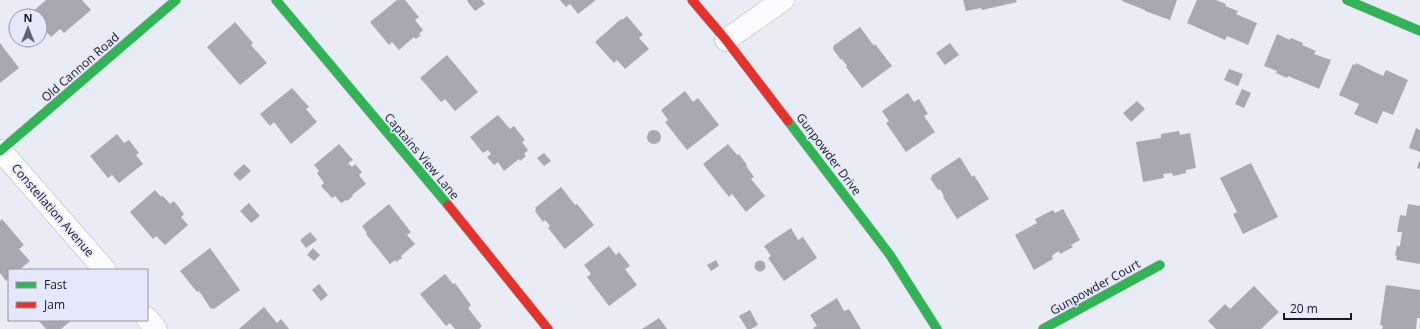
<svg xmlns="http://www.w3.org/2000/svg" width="1420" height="329" font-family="'Open Sans',sans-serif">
	<rect width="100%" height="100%" fill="#eaecf5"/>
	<!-- building -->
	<path fill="#a7a9b2" d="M 46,0 L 82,0 L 91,10 L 64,33 L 60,29 L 51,37 L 40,24 L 40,16 L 34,16 L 31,13 Z
		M 397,0 L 405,0 L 419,17 L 415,20 L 423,30 L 419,34 L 421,35 L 416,39 L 414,37 L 399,50 L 392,42 L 389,45 L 370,22 Z
		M 468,0 L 482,0 L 485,4 L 475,11 L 467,1 Z
		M 560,0 L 596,0 L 578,14 L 570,4 L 566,7 Z
		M 963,0 L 1016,0 L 1017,2 L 982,10 L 981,8 L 966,11 Z
		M 1122,0 L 1177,0 L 1170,20 L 1145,11 L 1145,10 L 1122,1 Z
		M 1197,0 L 1216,0 L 1226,4 L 1225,6 L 1238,11 L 1236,14 L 1257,23 L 1248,45 L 1227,36 L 1225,40 L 1187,23 Z
		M 627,16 L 643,35 L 639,38 L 649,49 L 625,69 L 617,60 L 614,63 L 595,42 L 621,19 L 622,20 Z
		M 235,22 L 253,43 L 251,45 L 267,63 L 240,85 L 207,47 Z
		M 860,27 L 874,46 L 875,44 L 892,66 L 862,88 L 846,67 L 847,66 L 842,59 L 841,60 L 833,49 L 834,48 L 833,46 Z
		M 1277,34 L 1290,40 L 1291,38 L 1303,43 L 1302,45 L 1316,51 L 1314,54 L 1331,60 L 1319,89 L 1288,76 L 1287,78 L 1276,73 L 1277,71 L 1264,66 Z
		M 0,43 L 19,68 L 0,83 Z
		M 950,43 L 959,55 L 945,65 L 936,53 Z
		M 447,55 L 478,92 L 455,111 L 445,99 L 441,102 L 420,78 Z
		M 1356,63 L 1383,76 L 1386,70 L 1408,80 L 1393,115 L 1383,111 L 1377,124 L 1354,114 L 1359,104 L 1339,95 L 1353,64 L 1355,65 Z
		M 1229,69 L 1243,74 L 1238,86 L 1224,80 Z
		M 292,88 L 309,107 L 306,109 L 317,122 L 291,144 L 274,122 L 270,126 L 260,114 Z
		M 1242,89 L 1251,93 L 1244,108 L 1235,104 Z
		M 685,91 L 693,102 L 698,98 L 719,125 L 687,150 L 665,122 L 668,120 L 661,110 Z
		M 908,93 L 914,102 L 919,99 L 928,114 L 924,116 L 935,132 L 906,152 L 886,123 L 889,121 L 882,111 Z
		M 1137,101 L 1145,109 L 1131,122 L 1123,113 Z
		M 498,115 L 510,129 L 514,126 L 525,140 L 522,142 L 528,150 L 524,154 L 526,156 L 520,161 L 519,159 L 504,171 L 498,162 L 494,165 L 487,157 L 491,154 L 488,150 L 483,153 L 470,137 Z
		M 1416,128 L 1420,130 L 1420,152 L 1409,148 Z
		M647 137a7 7 0 1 1 14 0a7 7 0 1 1-14 0Z
		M 1179,131 L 1180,135 L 1190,133 L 1196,168 L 1186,170 L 1186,173 L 1173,176 L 1172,173 L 1163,174 L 1164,178 L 1143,182 L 1136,142 L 1161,138 L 1161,134 Z
		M 117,134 L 124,143 L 129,140 L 139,153 L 136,155 L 143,164 L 119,183 L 112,175 L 108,178 L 90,156 Z
		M 339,144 L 353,160 L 348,163 L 352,167 L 355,164 L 362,172 L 359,175 L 366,184 L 352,195 L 353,196 L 347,201 L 346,200 L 341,203 L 335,196 L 332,198 L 321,186 L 324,183 L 317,173 L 319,171 L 314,165 Z
		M 728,144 L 737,155 L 739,154 L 747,165 L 746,166 L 754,177 L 751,179 L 765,196 L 746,212 L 732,194 L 729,197 L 703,164 Z
		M 544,153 L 551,161 L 544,166 L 537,158 Z
		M 960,157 L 972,177 L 974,175 L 989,199 L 957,219 L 943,197 L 944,196 L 940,189 L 938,190 L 930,178 L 932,178 L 931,176 Z
		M 1420,159 L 1420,169 L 1417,168 Z
		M 1251,163 L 1278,217 L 1243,234 L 1233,214 L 1237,212 L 1220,178 Z
		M 244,164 L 251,171 L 240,181 L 233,174 Z
		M 561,187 L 575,205 L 577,204 L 594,225 L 565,249 L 548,228 L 550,226 L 545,220 L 543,222 L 535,211 L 536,209 L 535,208 Z
		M 155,190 L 161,197 L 162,195 L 170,204 L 174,201 L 184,214 L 181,217 L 188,225 L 165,245 L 156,236 L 153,239 L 130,212 Z
		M 249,203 L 260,216 L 251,223 L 240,211 Z
		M 389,204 L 411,232 L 407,235 L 415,244 L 401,256 L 402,258 L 396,262 L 395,260 L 390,264 L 366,234 L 367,233 L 362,226 Z
		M 1408,204 L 1420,206 L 1420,264 L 1396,260 L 1397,256 L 1395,255 L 1397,246 L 1400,246 L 1402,232 L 1397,232 L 1400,215 L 1406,216 Z
		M 1063,209 L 1080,240 L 1071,245 L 1073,247 L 1060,254 L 1059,251 L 1054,254 L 1052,256 L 1053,259 L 1034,270 L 1015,235 L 1037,223 L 1035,219 L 1053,210 L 1055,213 Z
		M 2,219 L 24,245 L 19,249 L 30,261 L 19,270 L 9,270 L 9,278 L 6,281 L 0,273 L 0,221 Z
		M 791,228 L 798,240 L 803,237 L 817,258 L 784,281 L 768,258 L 771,256 L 764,246 Z
		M 310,232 L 317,240 L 306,248 L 300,240 Z
		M 609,246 L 616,255 L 619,252 L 630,266 L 625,269 L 637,285 L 609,306 L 587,277 L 591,274 L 584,265 Z
		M 210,248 L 240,290 L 214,309 L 213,308 L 211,309 L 199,291 L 197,292 L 180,271 Z
		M 313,248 L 320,255 L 314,261 L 307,255 Z
		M 716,260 L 719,266 L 711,271 L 707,265 Z
		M754.5 266a5.5 5.5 0 1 1 11 0a5.5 5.5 0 1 1-11 0Z
		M 445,274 L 453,284 L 455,283 L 471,305 L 468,308 L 482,326 L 479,329 L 455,329 L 450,323 L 446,326 L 420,294 Z
		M 319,284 L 328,295 L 321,301 L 312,290 Z
		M 1386,285 L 1420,290 L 1420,318 L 1417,318 L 1416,329 L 1382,329 L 1383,326 L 1380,325 Z
		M 1254,286 L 1279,312 L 1261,329 L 1216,329 L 1208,321 L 1225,304 L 1230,309 Z
		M 837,298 L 844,311 L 849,309 L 861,329 L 814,329 L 813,328 L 817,326 L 810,315 Z
		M 264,307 L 277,323 L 281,319 L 289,329 L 239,329 Z
		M 750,310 L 758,325 L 751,329 L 747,329 L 739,316 Z
		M 659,318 L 667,329 L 642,329 Z
		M 38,320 L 72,320 L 61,329 L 46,329 Z"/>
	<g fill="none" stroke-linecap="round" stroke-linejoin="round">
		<defs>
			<path id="street" d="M 726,40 L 783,0
				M 1,151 L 105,270
				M 147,318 L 156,329"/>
			<path id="fast" d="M 276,0 L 448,205
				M 1347,0 L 1420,31
				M 788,121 L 890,255 L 937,329
				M 0,151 L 176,0
				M 1043,329 L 1160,265"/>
			<path id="jam" d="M 692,0 L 726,40 L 788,121
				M 448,205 L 548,329"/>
		</defs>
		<!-- street casing -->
		<use href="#street" stroke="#b3b5be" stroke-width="23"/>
		<!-- fast casing -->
		<use href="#fast" stroke="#b3b5be" stroke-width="10"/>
		<!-- jam casing -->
		<use href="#jam" stroke="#b3b5be" stroke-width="10"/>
		<!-- street -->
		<use href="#street" stroke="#fcfcfe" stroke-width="22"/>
		<!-- fast -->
		<use href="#fast" stroke="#30b455" stroke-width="9"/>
		<!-- jam -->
		<use href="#jam" stroke="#e5322d" stroke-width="9"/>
	</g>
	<g text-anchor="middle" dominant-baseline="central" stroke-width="3" stroke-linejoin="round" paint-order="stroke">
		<!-- street labels -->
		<g font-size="12" fill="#181a24" stroke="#e5e8fa">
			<text transform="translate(80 67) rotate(-41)">Old Cannon Road</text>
			<text transform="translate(829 154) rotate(53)">Gunpowder Drive</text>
			<text transform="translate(422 156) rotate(50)">Captains View Lane</text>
			<text transform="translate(53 210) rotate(49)">Constellation Avenue</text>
			<text transform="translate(1095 287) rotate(-29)">Gunpowder Court</text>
		</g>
	</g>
	<!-- legend -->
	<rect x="8" y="269" width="140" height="52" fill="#e5e8fa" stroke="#9396a4"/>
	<rect x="16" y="282" width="20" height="6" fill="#30b455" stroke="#9396a4"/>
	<text x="44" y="289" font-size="12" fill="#181a24">Fast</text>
	<rect x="16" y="302" width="20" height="6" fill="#e5322d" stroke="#9396a4"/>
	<text x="44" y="309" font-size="12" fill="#181a24">Jam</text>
	<!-- north arrow -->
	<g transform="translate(28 28)"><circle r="19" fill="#e5e8fa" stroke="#9396a4"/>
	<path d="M0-3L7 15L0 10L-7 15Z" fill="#62646d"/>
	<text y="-6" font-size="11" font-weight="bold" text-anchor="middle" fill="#181a24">N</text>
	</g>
	<!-- scale -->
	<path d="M1284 313v6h67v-6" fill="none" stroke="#181a24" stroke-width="2"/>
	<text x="1290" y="313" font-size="12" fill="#181a24" stroke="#e5e8fa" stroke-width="3" paint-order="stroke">20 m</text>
</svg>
